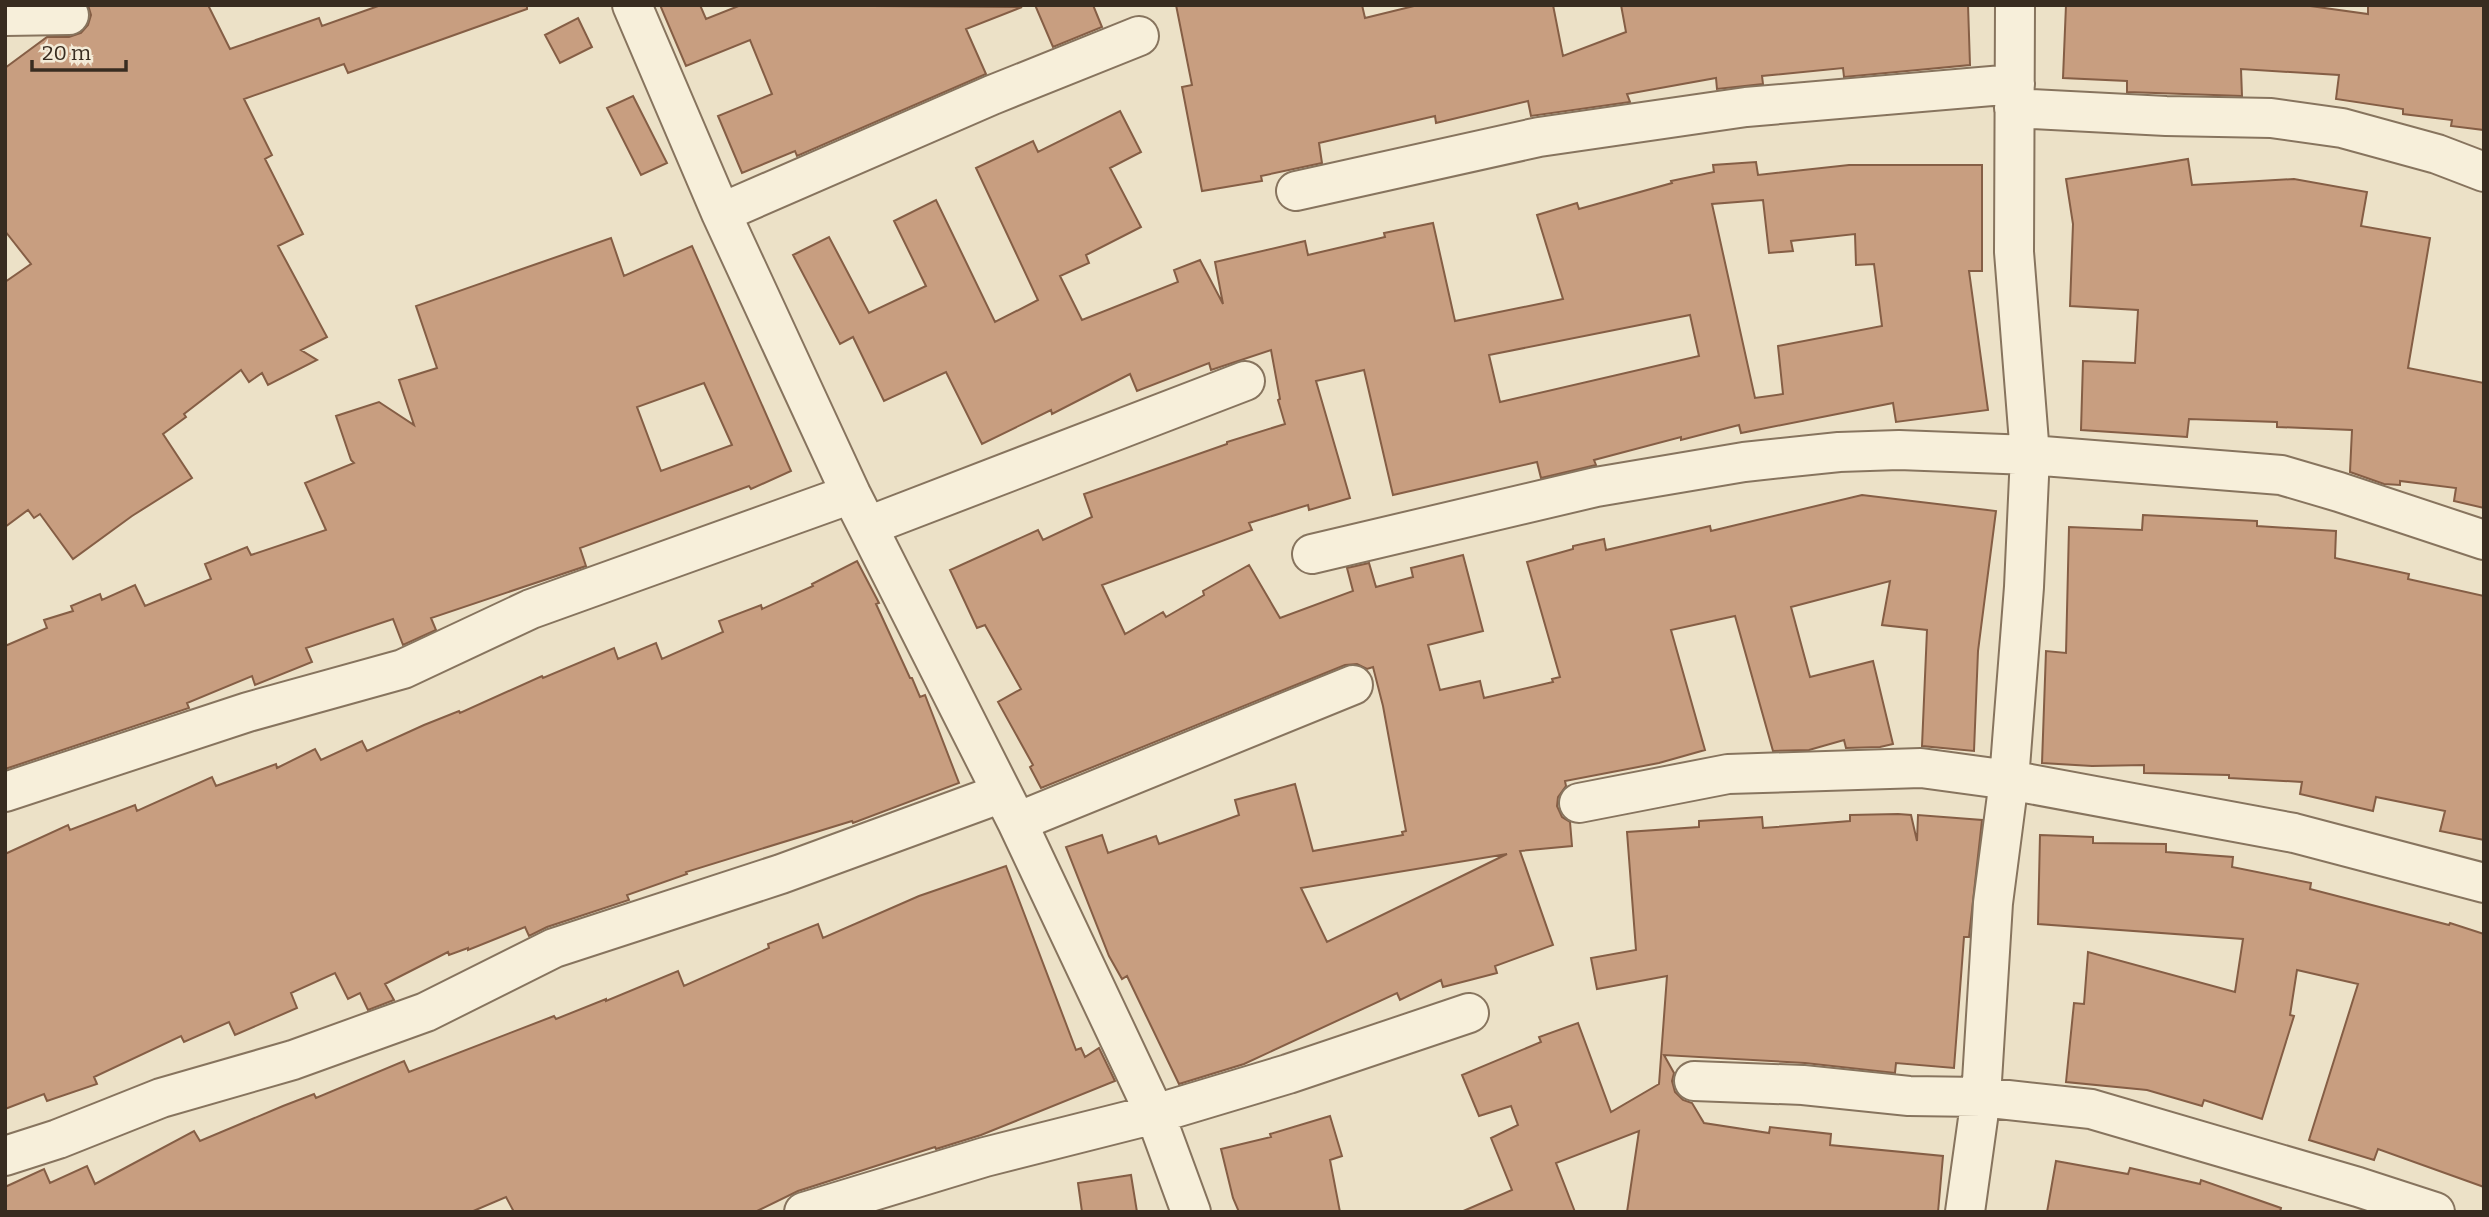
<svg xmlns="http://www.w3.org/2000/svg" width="2489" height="1217" font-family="Bitter,serif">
	<rect width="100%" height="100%" fill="#ece1c7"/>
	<!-- building -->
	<path fill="#c89e80" stroke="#855e45" stroke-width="2" fill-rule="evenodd" d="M 88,5 L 208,5 L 230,49 L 319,18 L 322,26 L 381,5 L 527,5 L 527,9 L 348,73 L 344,64 L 244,99 L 272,155 L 265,159 L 303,234 L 278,246 L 327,337 L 301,350 L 317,360 L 268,385 L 262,373 L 249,382 L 241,370 L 184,414 L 186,417 L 163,434 L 192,478 L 132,516 L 73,559 L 40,514 L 34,518 L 28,510 L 5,527 L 5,282 L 31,264 L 5,231 L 5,68 L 47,37 L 69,37 L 81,33 L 88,25 L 91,15 Z
		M 660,5 L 700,5 L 706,19 L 741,5 L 1022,7 L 966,29 L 986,74 L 797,156 L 795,151 L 742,173 L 718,116 L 772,94 L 750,40 L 686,66 Z
		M 1035,5 L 1093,5 L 1102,27 L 1053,47 Z
		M 1176,5 L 1362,5 L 1365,18 L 1418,5 L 1553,5 L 1563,56 L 1626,32 L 1621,5 L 1968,5 L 1970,65 L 1844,77 L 1843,68 L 1762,76 L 1763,84 L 1717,89 L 1716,78 L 1627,94 L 1630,102 L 1531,116 L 1528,101 L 1436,123 L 1435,116 L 1319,143 L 1322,163 L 1261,176 L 1262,181 L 1202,191 L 1182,87 L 1192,85 Z
		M 2066,5 L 2303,5 L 2368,14 L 2368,5 L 2484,5 L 2484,130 L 2451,126 L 2452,120 L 2403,114 L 2403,109 L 2336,99 L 2339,75 L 2241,69 L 2242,96 L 2127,92 L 2127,81 L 2063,78 Z
		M 578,18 L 592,47 L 560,63 L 545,35 Z
		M 633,96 L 667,163 L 641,175 L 607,108 Z
		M 1120,111 L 1141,152 L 1110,168 L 1141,227 L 1086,255 L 1089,263 L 1060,276 L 1082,320 L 1178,282 L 1174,270 L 1200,260 L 1223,304 L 1215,262 L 1305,241 L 1308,255 L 1385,237 L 1384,233 L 1433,223 L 1455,321 L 1563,299 L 1537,215 L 1577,203 L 1579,209 L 1672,183 L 1671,181 L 1714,172 L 1713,165 L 1756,162 L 1758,175 L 1849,165 L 1982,165 L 1982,271 L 1969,271 L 1988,410 L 1896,422 L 1893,403 L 1741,433 L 1739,425 L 1681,440 L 1681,437 L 1594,460 L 1596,465 L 1541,478 L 1537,462 L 1393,495 L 1364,370 L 1316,381 L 1350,498 L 1309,510 L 1308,505 L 1249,523 L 1252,530 L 1102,585 L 1125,634 L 1163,612 L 1166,617 L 1204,595 L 1203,591 L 1249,565 L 1280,618 L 1353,591 L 1347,568 L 1369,563 L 1376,587 L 1413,577 L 1411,568 L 1463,555 L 1483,631 L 1428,645 L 1440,690 L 1480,681 L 1484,698 L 1553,682 L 1552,679 L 1560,677 L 1527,562 L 1573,549 L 1573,546 L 1604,539 L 1606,550 L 1710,526 L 1711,531 L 1862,495 L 1996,511 L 1978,651 L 1974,751 L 1922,746 L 1927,630 L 1882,625 L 1890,581 L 1791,607 L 1810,677 L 1873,661 L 1893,744 L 1880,747 L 1846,748 L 1844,740 L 1809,750 L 1773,751 L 1735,616 L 1671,630 L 1705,750 L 1659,763 L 1565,781 L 1566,786 L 1558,797 L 1557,806 L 1562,817 L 1570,822 L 1572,846 L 1520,851 L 1553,945 L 1495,966 L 1497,973 L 1443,987 L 1441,980 L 1400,1000 L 1397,993 L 1244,1064 L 1179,1084 L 1127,976 L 1122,979 L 1109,956 L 1066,847 L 1102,835 L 1108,853 L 1156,836 L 1159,844 L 1239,815 L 1235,800 L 1295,784 L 1313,851 L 1403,835 L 1402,832 L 1406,831 L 1383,706 L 1373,667 L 1367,669 L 1357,664 L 1345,665 L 1041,788 L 1030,767 L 1033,765 L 998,702 L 1021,689 L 985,625 L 977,628 L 950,570 L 1038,530 L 1043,540 L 1092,517 L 1084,494 L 1227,444 L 1227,442 L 1285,424 L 1278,400 L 1280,399 L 1271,350 L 1211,370 L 1209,363 L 1137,391 L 1130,374 L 1052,414 L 1051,410 L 982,444 L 946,372 L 884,401 L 853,337 L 840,344 L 793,255 L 829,237 L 869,313 L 926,286 L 894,221 L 936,200 L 995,322 L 1038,300 L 976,168 L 1033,141 L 1038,152 ZM 1763,200 L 1769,253 L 1793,251 L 1791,241 L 1855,234 L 1856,265 L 1874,264 L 1882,326 L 1778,346 L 1783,394 L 1755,398 L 1712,204 ZM 1690,315 L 1699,356 L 1500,402 L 1489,355 ZM 1507,854 L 1327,942 L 1301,888 Z
		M 2188,159 L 2192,185 L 2294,179 L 2367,192 L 2361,226 L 2430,238 L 2408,368 L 2484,383 L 2484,508 L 2454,501 L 2456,488 L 2400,481 L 2400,485 L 2384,484 L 2350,472 L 2352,430 L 2277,427 L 2277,422 L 2189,419 L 2187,437 L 2081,430 L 2083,361 L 2135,363 L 2138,310 L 2070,306 L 2073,224 L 2066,179 Z
		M 611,238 L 624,276 L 692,246 L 791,471 L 751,489 L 749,486 L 580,548 L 586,566 L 431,618 L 436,630 L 403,645 L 393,619 L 306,648 L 312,662 L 255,685 L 252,676 L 187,703 L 189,708 L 5,769 L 5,646 L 47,628 L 44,620 L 73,611 L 71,606 L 100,594 L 102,600 L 135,585 L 145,606 L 211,579 L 205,564 L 247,547 L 251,555 L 326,530 L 305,483 L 354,463 L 351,460 L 336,416 L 379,402 L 414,425 L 399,380 L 437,368 L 416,306 ZM 704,383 L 732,445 L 661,471 L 637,407 Z
		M 2143,515 L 2257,521 L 2257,526 L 2336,531 L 2335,558 L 2409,574 L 2408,579 L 2484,596 L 2484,840 L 2440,831 L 2445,811 L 2376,797 L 2373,811 L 2300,794 L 2302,782 L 2229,778 L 2229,775 L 2144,773 L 2144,765 L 2092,766 L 2042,763 L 2046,651 L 2066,653 L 2069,527 L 2142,530 Z
		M 857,561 L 879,603 L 876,604 L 910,678 L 912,678 L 920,697 L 925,695 L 959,783 L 853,823 L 852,821 L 686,872 L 687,874 L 627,895 L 629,900 L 547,927 L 529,936 L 525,927 L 468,950 L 468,948 L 449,955 L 448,952 L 385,984 L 394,1000 L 368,1010 L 360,993 L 348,999 L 335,973 L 291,993 L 297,1008 L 235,1035 L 229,1022 L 184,1042 L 181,1036 L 94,1077 L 97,1084 L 47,1101 L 44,1094 L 5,1109 L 5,854 L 68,825 L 70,830 L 135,805 L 137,811 L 212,777 L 216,786 L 276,764 L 277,768 L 315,749 L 321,760 L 362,741 L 367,751 L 424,725 L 459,711 L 460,713 L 542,676 L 543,678 L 614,648 L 618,659 L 656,643 L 662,659 L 723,632 L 719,621 L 761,605 L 762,609 L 813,586 L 812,584 Z
		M 1898,814 L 1911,815 L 1917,841 L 1918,815 L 1982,820 L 1969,937 L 1964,937 L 1954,1068 L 1896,1063 L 1895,1073 L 1805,1063 L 1664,1055 L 1674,1073 L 1672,1081 L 1675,1092 L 1683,1100 L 1692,1103 L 1704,1123 L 1769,1133 L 1770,1127 L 1831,1134 L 1830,1145 L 1943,1156 L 1938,1212 L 1627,1212 L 1639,1131 L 1556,1163 L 1575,1212 L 1461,1212 L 1512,1190 L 1491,1138 L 1518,1125 L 1511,1106 L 1479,1116 L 1462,1075 L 1541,1042 L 1539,1037 L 1578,1023 L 1611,1112 L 1659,1084 L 1667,976 L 1597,989 L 1591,958 L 1636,950 L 1627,832 L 1699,827 L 1699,821 L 1762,817 L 1763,828 L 1850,821 L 1850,815 Z
		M 2040,835 L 2093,837 L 2093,843 L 2166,844 L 2166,852 L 2233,857 L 2232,867 L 2311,883 L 2310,889 L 2449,925 L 2450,923 L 2484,934 L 2484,1187 L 2378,1149 L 2374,1160 L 2309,1140 L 2358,984 L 2297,970 L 2290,1015 L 2294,1016 L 2262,1119 L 2204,1100 L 2202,1106 L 2147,1090 L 2066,1082 L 2074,1003 L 2084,1004 L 2088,952 L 2235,992 L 2243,939 L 2038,924 Z
		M 1006,866 L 1076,1050 L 1081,1048 L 1085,1057 L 1099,1048 L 1115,1081 L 981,1135 L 936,1149 L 935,1147 L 798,1191 L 755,1212 L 514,1212 L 506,1197 L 471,1212 L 5,1212 L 5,1187 L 44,1169 L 50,1183 L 87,1166 L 95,1184 L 194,1131 L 200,1141 L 283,1106 L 314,1094 L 316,1098 L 404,1061 L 409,1072 L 554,1016 L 556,1019 L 606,999 L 606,1001 L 678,971 L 684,986 L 769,948 L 768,944 L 818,924 L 823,938 L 919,896 Z
		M 1330,1116 L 1342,1156 L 1330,1160 L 1340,1212 L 1239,1212 L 1233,1198 L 1221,1149 L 1271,1137 L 1270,1134 Z
		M 2056,1161 L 2128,1174 L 2130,1168 L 2200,1184 L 2201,1180 L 2281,1208 L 2280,1212 L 2047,1212 Z
		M 1131,1175 L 1137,1212 L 1082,1212 L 1078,1183 Z"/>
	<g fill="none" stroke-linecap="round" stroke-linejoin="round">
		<defs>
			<path id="minor" d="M 632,5 L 721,213 L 851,494 L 1017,822 L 1155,1114 L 1191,1212
				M 5,16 L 69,15
				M 2014,108 L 2166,116 L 2271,118 L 2342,128 L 2437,154 L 2484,172
				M 1296,191 L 1539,137 L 1746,107 L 2015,84
				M 721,213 L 992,95 L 1139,36
				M 868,526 L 1245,381
				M 1312,554 L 1596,487 L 1744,462 L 1839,452 L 1899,450 L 2030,455 L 2281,475 L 2339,492 L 2484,540
				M 5,792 L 248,712 L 403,669 L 531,609 L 851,494
				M 1579,803 L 1728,774 L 1921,768 L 2009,780 L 2294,833 L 2484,883
				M 1017,822 L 1353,685
				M 1694,1081 L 1803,1085 L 1909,1096 L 1981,1097 L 2091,1109 L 2358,1187 L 2435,1212
				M 5,1156 L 58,1139 L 161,1098 L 293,1060 L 426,1012 L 554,948 L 781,874 L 1002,793
				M 804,1212 L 985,1157 L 1155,1114 L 1288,1074 L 1469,1013
				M 1965,1212 L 1981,1097 L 1993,903 L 2009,780 L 2024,587 L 2030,455 L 2014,252 L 2015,5"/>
		</defs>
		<!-- minor casing -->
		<use href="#minor" stroke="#87745e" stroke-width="42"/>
		<!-- minor -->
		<use href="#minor" stroke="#f7efda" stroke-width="38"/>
	</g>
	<!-- border -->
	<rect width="2489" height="1217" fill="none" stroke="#382c20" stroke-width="14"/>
	<!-- scale -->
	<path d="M32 60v10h94v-10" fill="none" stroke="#382c20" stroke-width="3.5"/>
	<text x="42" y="60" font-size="21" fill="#382c20" stroke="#f4ebd7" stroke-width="5" paint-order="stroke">20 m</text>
</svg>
